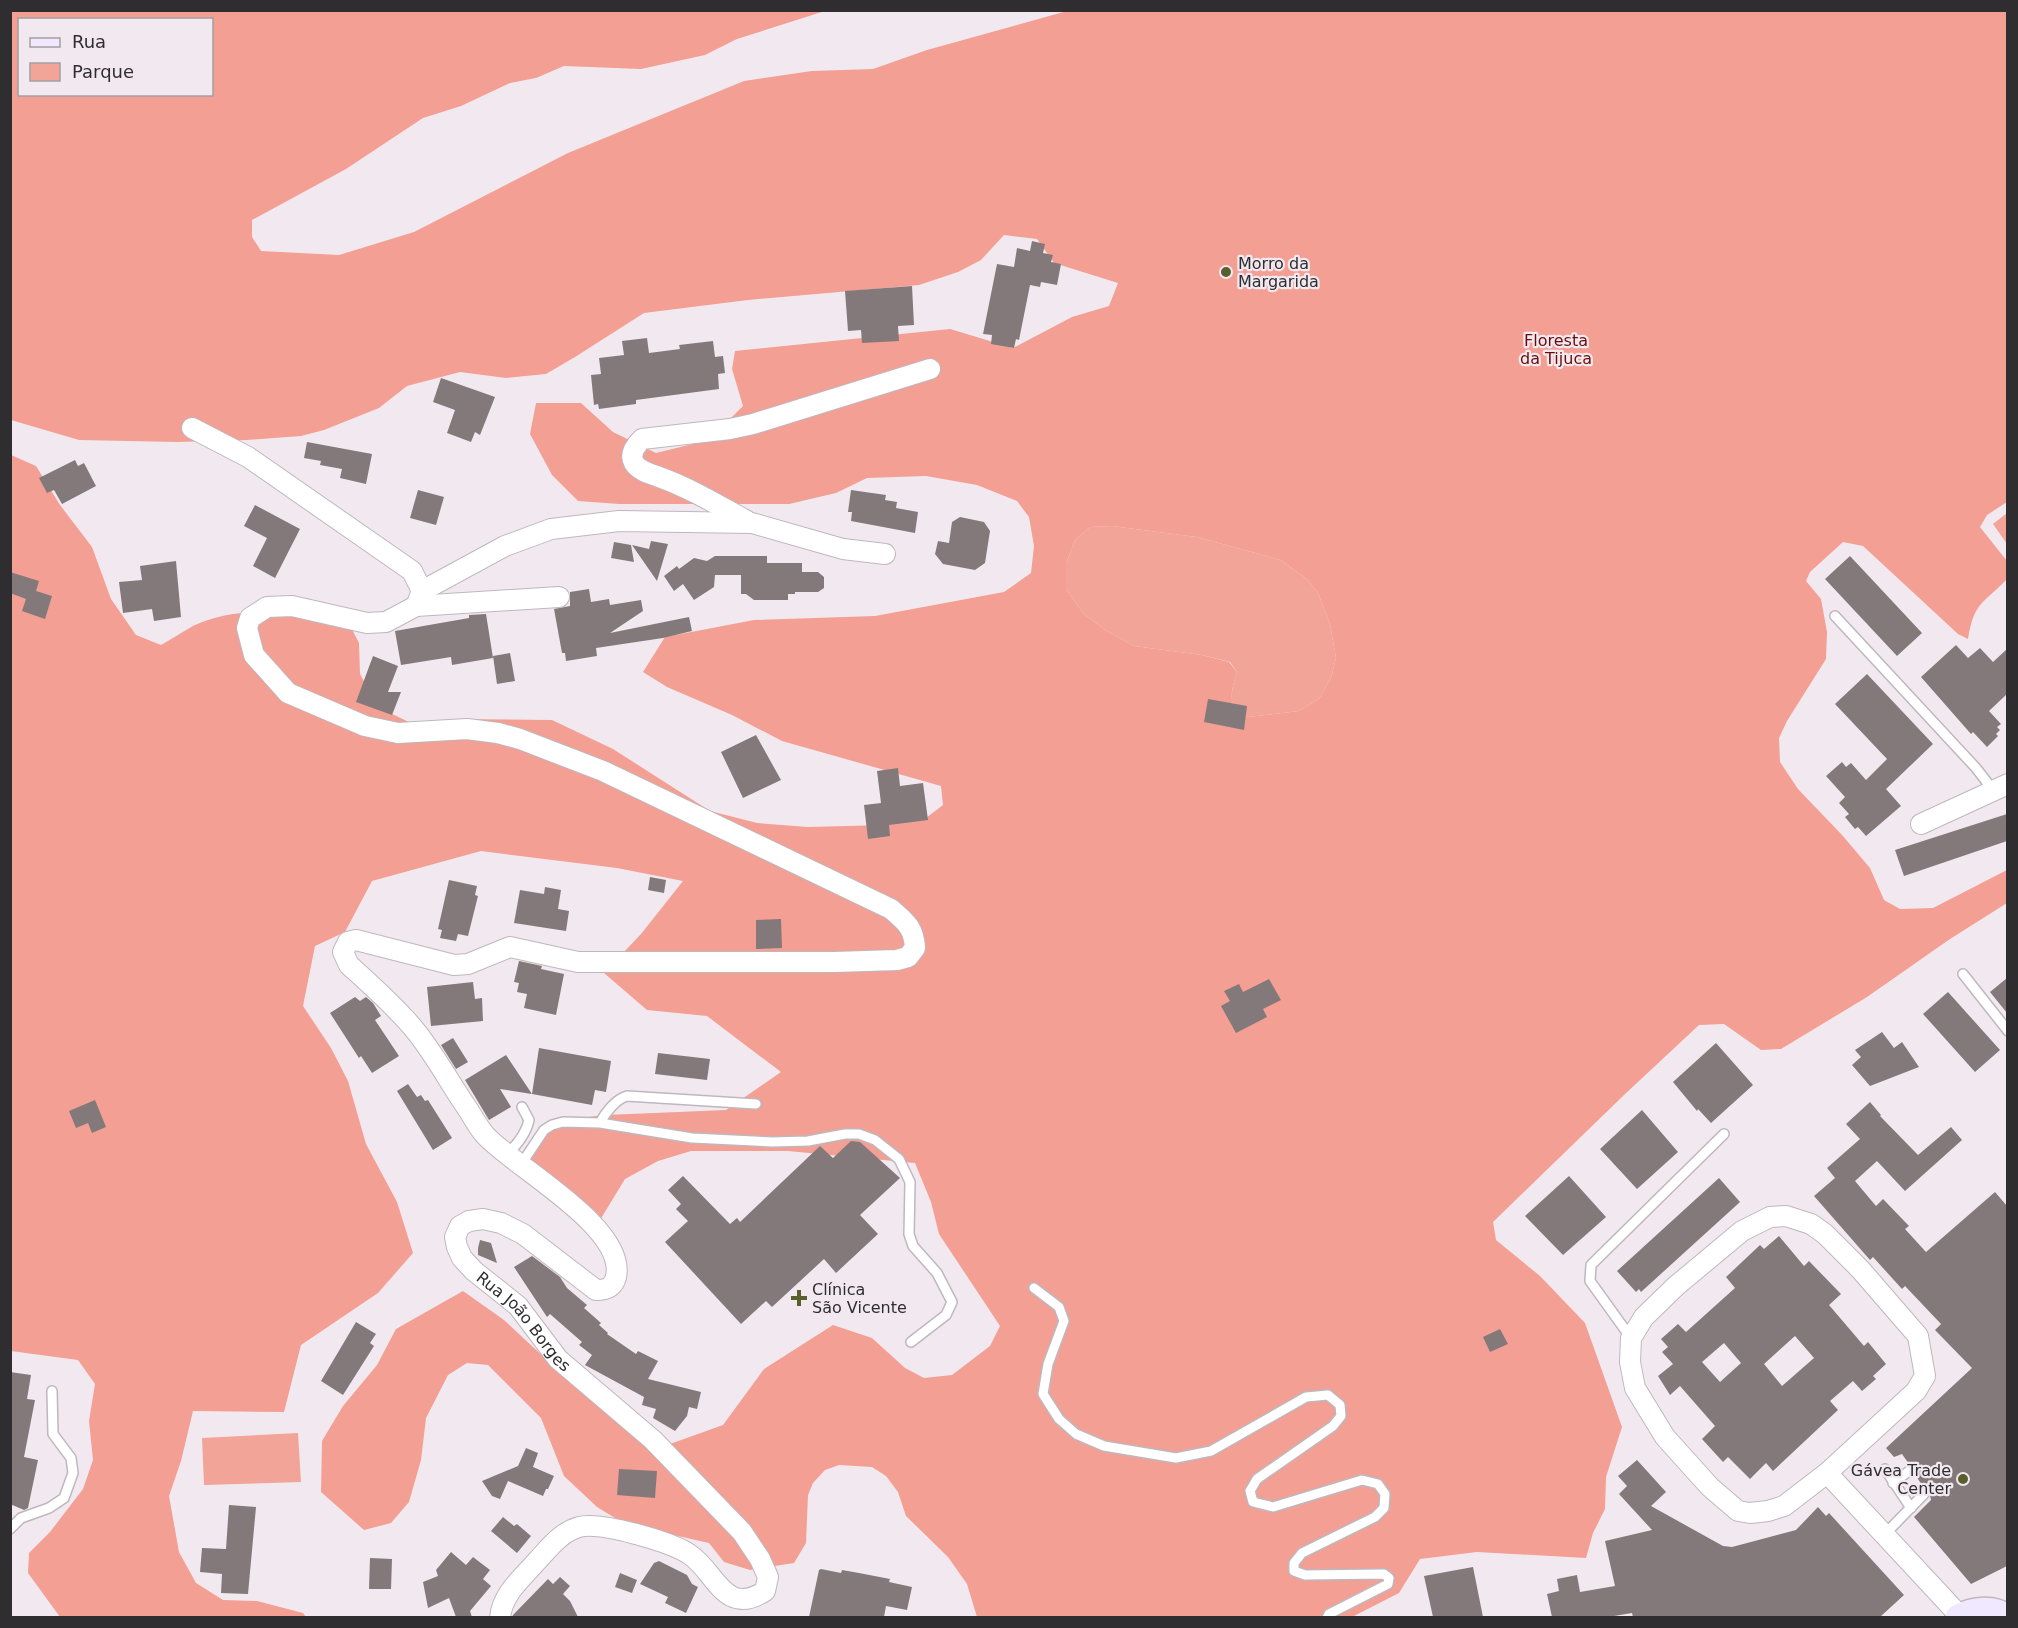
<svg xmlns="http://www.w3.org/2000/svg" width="2018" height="1628" font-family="'DejaVu Sans',sans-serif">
	<rect width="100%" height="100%" fill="#f2e9f0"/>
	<!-- green -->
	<path fill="#f3a498" d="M 2007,513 L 2007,544 L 1993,524 Z
		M 1112,526 L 1197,537 L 1281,560 L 1308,580 L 1318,593 L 1330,624 L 1336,658 L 1331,678 L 1319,699 L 1299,711 L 1240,718 C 1227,702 1232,689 1237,672 L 1230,662 L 1202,655 L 1134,646 L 1105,630 L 1083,613 L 1066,589 L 1066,564 L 1075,540 L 1090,527 Z
		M 298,1433 L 301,1482 L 204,1485 L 202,1438 Z"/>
	<!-- forest -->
	<path fill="#f39f93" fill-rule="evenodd" d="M 11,11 L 825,11 L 737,39 L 705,55 L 641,69 L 564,66 L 536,78 L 510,83 L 461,106 L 423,118 L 346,169 L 252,220 L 252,237 L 261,251 L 339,255 L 414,232 L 568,153 L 744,81 L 812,71 L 873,69 L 927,50 L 1067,11 L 2007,11 L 2007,502 L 1987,515 L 1980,527 L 2007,561 L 2007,579 C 1983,604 1974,602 1968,639 L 1958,634 L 1863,546 L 1843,542 L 1810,572 L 1806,581 L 1821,599 L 1827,632 L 1826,659 L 1787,721 L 1779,738 L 1780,762 L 1798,789 L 1842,835 L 1870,868 L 1884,900 L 1900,909 L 1933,908 L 2007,870 L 2007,903 L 1950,939 L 1867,997 L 1781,1049 L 1761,1050 L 1724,1024 L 1699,1025 L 1624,1095 L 1493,1222 L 1496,1240 L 1540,1276 L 1585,1323 L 1622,1427 L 1606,1477 L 1605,1509 L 1593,1533 L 1586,1558 L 1477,1552 L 1420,1559 L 1399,1593 L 1352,1617 L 977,1617 L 967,1584 L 948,1557 L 906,1516 L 898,1492 L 886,1476 L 872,1467 L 839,1465 L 825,1470 L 813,1483 L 808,1495 L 806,1543 L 794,1563 L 750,1570 L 724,1562 L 709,1543 L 625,1524 L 597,1507 L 564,1476 L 541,1418 L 488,1365 L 467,1363 L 448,1375 L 426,1418 L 421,1460 L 409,1502 L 391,1523 L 364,1530 L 321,1492 L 322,1441 L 343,1406 L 377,1365 L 396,1329 L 463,1291 L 504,1320 L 591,1401 L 636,1435 L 670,1444 L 723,1425 L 764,1369 L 833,1325 L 872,1338 L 905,1368 L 924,1378 L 952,1375 L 990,1346 L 1000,1326 L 939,1234 L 931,1202 L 915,1163 L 788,1151 L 691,1151 L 658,1161 L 625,1179 L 600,1220 L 527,1159 L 559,1120 L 606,1115 L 726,1110 L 781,1072 L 707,1016 L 647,1010 L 604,973 L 641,934 L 683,881 L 617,868 L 481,851 L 372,881 L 345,932 L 315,946 L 303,1006 L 331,1048 L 348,1081 L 366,1144 L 397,1202 L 413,1253 L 378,1293 L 301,1345 L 284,1412 L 193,1411 L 181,1461 L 169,1496 L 179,1552 L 196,1583 L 223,1600 L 257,1601 L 303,1613 L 306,1617 L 60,1617 L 28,1573 L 29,1553 L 50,1532 L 83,1489 L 93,1460 L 89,1421 L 95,1384 L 78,1360 L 11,1351 L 11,455 L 36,466 L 60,505 L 92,547 L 111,599 L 136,635 L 161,645 C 172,639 182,632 193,626 C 239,604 298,613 346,618 L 359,643 L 360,674 L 378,707 L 419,727 L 450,719 L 552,720 L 613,749 L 710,811 L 757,823 L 808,827 L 885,825 L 926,818 L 943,805 L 941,786 L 782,741 L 732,715 L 667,687 L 643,672 L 665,637 L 754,620 L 875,616 L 1004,592 L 1031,573 L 1034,546 L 1029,517 L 1017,501 L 977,485 L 926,476 L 867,478 L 836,493 L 789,504 L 619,504 L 578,501 L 552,475 L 530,434 L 536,403 L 581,403 L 613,432 L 656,453 L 709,440 L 743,406 L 732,369 L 735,351 L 950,329 L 1013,348 L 1072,317 L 1109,306 L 1118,283 L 1054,263 L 1037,239 L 1004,235 L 981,260 L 958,272 L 919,285 L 748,300 L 644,313 L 575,357 L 546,374 L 506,378 L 460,372 L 407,386 L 379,408 L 324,430 L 301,436 L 247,440 L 177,442 L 79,440 L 11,420 ZM 20,20 L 212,20 L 212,94 L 20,94 ZM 1112,526 L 1197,537 L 1281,560 L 1308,580 L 1318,593 L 1330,624 L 1336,658 L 1331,678 L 1319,699 L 1299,711 L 1240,718 C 1227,702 1232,689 1237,672 L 1229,662 L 1202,655 L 1134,646 L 1105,630 L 1083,613 L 1066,589 L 1066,564 L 1075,540 L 1090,527 Z"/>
	<!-- building -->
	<path fill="#83797b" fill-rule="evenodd" d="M 1032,241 L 1045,244 L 1043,253 L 1053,255 L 1051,262 L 1061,264 L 1057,285 L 1041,282 L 1040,287 L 1030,285 L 1019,340 L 1016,339 L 1014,348 L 991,344 L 992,335 L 983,334 L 997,264 L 1014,267 L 1017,248 L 1030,251 Z
		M 912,286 L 914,325 L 898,326 L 899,341 L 862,343 L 861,330 L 848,331 L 845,291 Z
		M 647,338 L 649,353 L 680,349 L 679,345 L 713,341 L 715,357 L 723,356 L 725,373 L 718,374 L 719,389 L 636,400 L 636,404 L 599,409 L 598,404 L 594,405 L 591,375 L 601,374 L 599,358 L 624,355 L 622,341 Z
		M 441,378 L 495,397 L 480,435 L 475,432 L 471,442 L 447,433 L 455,410 L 433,402 Z
		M 307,442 L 372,454 L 366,484 L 340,478 L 342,469 L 320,465 L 321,461 L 304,458 Z
		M 75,460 L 78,466 L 84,463 L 96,486 L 62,504 L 54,490 L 47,493 L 39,478 Z
		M 418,490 L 444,497 L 436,525 L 410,518 Z
		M 851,490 L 886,495 L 885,500 L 897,502 L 896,508 L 918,512 L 915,533 L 851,521 L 852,512 L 848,512 Z
		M 255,505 L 300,529 L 275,578 L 253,566 L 267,538 L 244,526 Z
		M 960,517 L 984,522 L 990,531 L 985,563 L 975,570 L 943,564 L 935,554 L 938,541 L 949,543 L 952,522 Z
		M 651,541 L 668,544 L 657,581 L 632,545 L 649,549 Z
		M 614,542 L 631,545 L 634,562 L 611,558 Z
		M 715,556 L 767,556 L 767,563 L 802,563 L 802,572 L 818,572 L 824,577 L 824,588 L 818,592 L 795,592 L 795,594 L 788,594 L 788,600 L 754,600 L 746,594 L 741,594 L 741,575 L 715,575 L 714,587 L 694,600 L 683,584 L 674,591 L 664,576 L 677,566 L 679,569 L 694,558 L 707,561 Z
		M 1850,556 L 1922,633 L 1897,656 L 1825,579 Z
		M 176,561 L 181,617 L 154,621 L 152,609 L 123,613 L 119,582 L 142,580 L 140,566 Z
		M 10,572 L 39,581 L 36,591 L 52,596 L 45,619 L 22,611 L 26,599 L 10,593 Z
		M 589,589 L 591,602 L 609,599 L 610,605 L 641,600 L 643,611 L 610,633 L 689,617 L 692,631 L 663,638 L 596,648 L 597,656 L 566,661 L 565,653 L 562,653 L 554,609 L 570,606 L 570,592 Z
		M 486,614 L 493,658 L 452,665 L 451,657 L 401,665 L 395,631 L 469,618 L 469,615 Z
		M 1956,645 L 1968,658 L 1980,648 L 1993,662 L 2007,649 L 2007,694 L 1989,711 L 2001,724 L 1997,727 L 2000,730 L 1996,734 L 1998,736 L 1987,747 L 1973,732 L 1971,734 L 1921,677 Z
		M 510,653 L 515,681 L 497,684 L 493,656 Z
		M 373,656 L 398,666 L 388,692 L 401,692 L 392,715 L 356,702 Z
		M 1867,674 L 1933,744 L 1886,789 L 1901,806 L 1866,836 L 1858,827 L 1855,829 L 1845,817 L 1849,814 L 1839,803 L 1845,797 L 1826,776 L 1842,762 L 1846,767 L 1851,763 L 1866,780 L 1887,759 L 1835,704 Z
		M 1208,699 L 1247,706 L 1244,730 L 1204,722 Z
		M 756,735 L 781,780 L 743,798 L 721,752 Z
		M 898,768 L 900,786 L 923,783 L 928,820 L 889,825 L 890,836 L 868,839 L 864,805 L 881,803 L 877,771 Z
		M 2007,814 L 2007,841 L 1904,876 L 1895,850 Z
		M 650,877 L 666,880 L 664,893 L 648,890 Z
		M 449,880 L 477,886 L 475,895 L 478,896 L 468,936 L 458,934 L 456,941 L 440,938 L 442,930 L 438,929 Z
		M 545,887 L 561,890 L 558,909 L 569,911 L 566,931 L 514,923 L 520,890 L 544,894 Z
		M 781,919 L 782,948 L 756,949 L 756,920 Z
		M 519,961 L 542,966 L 541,969 L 564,974 L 556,1015 L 524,1008 L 527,994 L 517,992 L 519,983 L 514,982 Z
		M 2007,978 L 2007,1013 L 1990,992 Z
		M 1269,979 L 1281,1000 L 1263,1009 L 1267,1017 L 1236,1033 L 1221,1006 L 1230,1001 L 1224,991 L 1239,984 L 1243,992 Z
		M 473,982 L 475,999 L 482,998 L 483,1021 L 431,1026 L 427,987 Z
		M 1948,992 L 2000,1050 L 1975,1072 L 1923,1014 Z
		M 355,997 L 360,1001 L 366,997 L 373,1003 L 381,1016 L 375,1020 L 399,1056 L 372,1073 L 361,1056 L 359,1058 L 330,1013 Z
		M 1882,1032 L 1894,1048 L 1902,1042 L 1919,1067 L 1870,1086 L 1852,1065 L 1861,1057 L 1855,1050 Z
		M 453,1038 L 468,1062 L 456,1069 L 441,1045 Z
		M 1716,1043 L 1753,1085 L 1711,1123 L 1698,1109 L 1697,1111 L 1673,1082 Z
		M 539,1048 L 611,1061 L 606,1092 L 595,1090 L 592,1105 L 532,1094 Z
		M 658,1053 L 710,1059 L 707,1080 L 655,1074 Z
		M 506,1055 L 532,1094 L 500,1089 L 511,1107 L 489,1120 L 465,1080 Z
		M 408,1084 L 417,1097 L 421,1095 L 425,1101 L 428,1100 L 452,1138 L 433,1150 L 397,1091 Z
		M 95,1100 L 106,1127 L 92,1133 L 88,1123 L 76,1128 L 69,1111 Z
		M 1870,1102 L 1881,1115 L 1880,1116 L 1918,1155 L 1951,1127 L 1962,1140 L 1905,1191 L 1877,1161 L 1855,1181 L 1876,1206 L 1883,1199 L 1909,1226 L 1905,1229 L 1926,1252 L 1995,1192 L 2007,1206 L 2007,1566 L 1971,1584 L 1914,1517 L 1931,1500 L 1929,1490 L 1923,1487 L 1915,1474 L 1915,1467 L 1909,1464 L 1902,1454 L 1894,1457 L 1886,1448 L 1972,1368 L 1935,1330 L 1941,1324 L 1905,1286 L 1902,1289 L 1873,1257 L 1870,1260 L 1814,1196 L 1835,1178 L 1827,1168 L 1860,1139 L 1846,1124 Z
		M 1642,1110 L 1678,1152 L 1637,1189 L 1600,1149 Z
		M 851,1141 L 860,1142 L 900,1178 L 860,1215 L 878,1234 L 836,1273 L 824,1259 L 772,1307 L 766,1301 L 741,1324 L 665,1242 L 688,1221 L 676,1209 L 681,1204 L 668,1190 L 683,1176 L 730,1224 L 737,1218 L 740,1222 L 820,1146 L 833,1158 Z
		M 1569,1176 L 1606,1217 L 1563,1255 L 1525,1216 Z
		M 1719,1178 L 1740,1202 L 1641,1292 L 1639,1289 L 1636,1292 L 1617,1271 Z
		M 1779,1236 L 1804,1266 L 1809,1261 L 1841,1294 L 1829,1305 L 1864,1346 L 1868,1342 L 1886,1364 L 1873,1376 L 1876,1379 L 1862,1391 L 1853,1381 L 1830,1401 L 1838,1410 L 1773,1471 L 1766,1463 L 1750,1479 L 1728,1457 L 1723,1462 L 1702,1439 L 1715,1426 L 1680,1386 L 1670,1395 L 1658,1376 L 1673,1364 L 1662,1352 L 1668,1347 L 1661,1339 L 1678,1324 L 1686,1332 L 1735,1288 L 1726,1277 L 1760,1245 L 1764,1249 ZM 1795,1336 L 1814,1358 L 1782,1386 L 1764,1364 ZM 1724,1343 L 1741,1363 L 1720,1382 L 1702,1362 Z
		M 480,1240 L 491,1243 L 497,1263 L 478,1255 L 478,1248 Z
		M 532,1256 L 560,1277 L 567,1288 L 587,1305 L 584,1308 L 601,1323 L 599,1325 L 608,1333 L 607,1334 L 636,1354 L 638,1351 L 658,1361 L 648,1379 L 701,1392 L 697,1409 L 689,1407 L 687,1416 L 675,1431 L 653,1418 L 656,1409 L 642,1405 L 644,1397 L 585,1365 L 592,1355 L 579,1345 L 582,1342 L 550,1314 L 547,1317 L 514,1267 Z
		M 356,1322 L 376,1334 L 370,1343 L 374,1346 L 343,1395 L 321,1381 Z
		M 1500,1329 L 1508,1344 L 1490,1352 L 1483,1337 Z
		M 10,1372 L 31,1375 L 27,1399 L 35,1400 L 24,1457 L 38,1460 L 28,1508 L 24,1510 L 10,1504 Z
		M 526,1448 L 538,1453 L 533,1467 L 554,1476 L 548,1489 L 546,1489 L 543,1496 L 508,1481 L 500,1499 L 492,1496 L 482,1481 L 518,1466 Z
		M 1637,1460 L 1666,1492 L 1651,1506 L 1723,1546 L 1732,1547 L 1796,1530 L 1818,1507 L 1826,1516 L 1829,1513 L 1904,1595 L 1880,1617 L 1633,1617 L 1632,1613 L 1608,1617 L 1552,1617 L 1547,1594 L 1559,1591 L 1557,1579 L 1577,1575 L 1580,1592 L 1615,1586 L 1605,1541 L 1652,1530 L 1619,1494 L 1627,1486 L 1618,1476 Z
		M 619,1469 L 657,1471 L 655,1498 L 617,1495 Z
		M 229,1505 L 256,1507 L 248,1594 L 221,1593 L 222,1574 L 200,1572 L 202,1548 L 226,1549 Z
		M 503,1517 L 514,1526 L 517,1524 L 531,1536 L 517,1553 L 491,1531 Z
		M 451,1552 L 466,1565 L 473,1557 L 490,1570 L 483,1579 L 491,1586 L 470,1611 L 472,1617 L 456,1617 L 449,1598 L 428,1608 L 423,1582 L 438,1576 L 436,1570 Z
		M 370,1558 L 392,1559 L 391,1589 L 369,1589 Z
		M 659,1561 L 687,1575 L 692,1584 L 698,1587 L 686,1613 L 665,1603 L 668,1597 L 640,1584 L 654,1563 Z
		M 1473,1567 L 1483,1617 L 1433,1617 L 1424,1576 Z
		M 821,1569 L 841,1573 L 842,1570 L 859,1573 L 890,1579 L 889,1582 L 912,1587 L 907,1610 L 886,1606 L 884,1617 L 809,1617 L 819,1570 Z
		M 620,1573 L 637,1580 L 632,1593 L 615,1587 Z
		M 560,1577 L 570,1586 L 563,1594 L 570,1601 L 578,1617 L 512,1617 L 513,1615 L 548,1579 L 553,1584 Z"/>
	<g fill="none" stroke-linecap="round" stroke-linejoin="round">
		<defs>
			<path id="lane" d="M 1835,616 L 1976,768 L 1993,790
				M 1963,974 L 2008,1031
				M 600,1123 C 605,1113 616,1099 627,1096 L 756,1104
				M 507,1154 C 518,1144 526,1134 529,1120 L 522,1107
				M 520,1166 L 544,1130 L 552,1125 L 563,1122 L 600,1123 L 692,1138 L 772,1142 L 808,1141 L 845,1134 L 859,1134 L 875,1140 L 899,1159 L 910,1182 L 909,1234 L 913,1246 L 937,1273 L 952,1302 L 946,1315 L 911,1342
				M 1034,1288 L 1059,1307 L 1064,1321 L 1048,1364 L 1043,1394 L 1059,1419 L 1076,1434 L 1104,1446 L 1176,1458 L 1211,1451 L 1306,1397 L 1328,1395 L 1340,1405 L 1341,1416 L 1333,1426 L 1257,1479 L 1250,1491 L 1253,1502 L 1273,1507 L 1362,1480 L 1378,1484 L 1385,1494 L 1384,1508 L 1375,1517 L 1302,1553 L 1294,1563 L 1294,1571 L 1305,1575 L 1384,1574 L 1389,1578 L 1388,1584 L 1329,1614 L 1327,1618
				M 1631,1338 L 1590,1281 L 1591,1265 L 1724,1134
				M 1885,1469 L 1911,1508
				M 1893,1483 L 1909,1471
				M 10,1529 L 21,1518 L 49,1508 L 64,1498 L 73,1473 L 71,1458 L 53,1434 L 52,1391
				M 1885,1534 L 1924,1494"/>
			<g id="street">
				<path id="s1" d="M 192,428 L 248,457 L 412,571 L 422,591 L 416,606 L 386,622 L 367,623 L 292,606 L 267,607 L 250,618 L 247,628 L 254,655 L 288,693 L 365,726 L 398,733 L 467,729 L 498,733 L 520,739 L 603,771 L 891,909 C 906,922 914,928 915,948 L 908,957 L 897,960 L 834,962 L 578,962 L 510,947 L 468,964 L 454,965 L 356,940 L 348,942 L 343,952 L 349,965 C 371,985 395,1006 414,1029 C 434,1053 449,1082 467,1108 C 473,1117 478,1127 485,1135 C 515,1168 627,1227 616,1277 C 613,1288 606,1290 596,1290 L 523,1234 L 501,1223 L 483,1219 L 469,1221 L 460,1226 L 455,1237 L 457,1247 L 462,1258 L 474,1271 L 518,1306 L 558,1359 L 653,1440 L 742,1532 L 760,1559 L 768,1577 L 765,1591 C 724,1618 715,1570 689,1554 C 671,1542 600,1521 579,1527 C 561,1532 549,1548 537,1561 C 522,1578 502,1594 500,1618"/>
				<path d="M 747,521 C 718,505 690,488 659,477 C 651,474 639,471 634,463 C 629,454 636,445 642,439 L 730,429 L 753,424 L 930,369"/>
				<path d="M 422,591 L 505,546 L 551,529 L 619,521 L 752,523 L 843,549 L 885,554"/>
				<path d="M 416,606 L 559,597"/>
				<path d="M 1921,824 L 2008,784"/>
				<path d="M 1786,1216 L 1811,1224 L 1825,1234 L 1860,1269 L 1918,1336 L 1925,1376 L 1916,1391 L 1827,1473 L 1784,1506 L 1768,1511 L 1750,1513 L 1738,1511 L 1710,1487 L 1665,1437 L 1635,1388 L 1630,1362 L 1631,1338 L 1644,1317 L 1676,1286 L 1742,1231 L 1770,1217 Z"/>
				<path d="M 1827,1473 L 1960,1616"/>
			</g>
			<path id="secondary" d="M 1959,1618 C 1974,1610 1993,1608 2007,1618"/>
		</defs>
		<!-- lane casing -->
		<use href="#lane" stroke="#bfb7be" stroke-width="12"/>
		<!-- street casing -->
		<use href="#street" stroke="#bfb7be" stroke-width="22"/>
		<!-- secondary casing -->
		<use href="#secondary" stroke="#bfb7be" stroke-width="30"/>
		<!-- lane -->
		<use href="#lane" stroke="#fff" stroke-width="9"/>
		<!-- street -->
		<use href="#street" stroke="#fff" stroke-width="20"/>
		<!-- secondary -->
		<use href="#secondary" stroke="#f0e8fe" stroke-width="27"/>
	</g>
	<!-- markers -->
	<g fill="#585f2d" stroke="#f2e9f0" stroke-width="2">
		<circle cx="1226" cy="272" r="6"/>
		<path d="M796 1289h6v6h6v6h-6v6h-6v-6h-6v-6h6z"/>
		<circle cx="1963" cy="1479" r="6"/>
	</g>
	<g text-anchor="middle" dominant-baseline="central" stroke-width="4.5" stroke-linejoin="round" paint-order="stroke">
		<!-- poi labels -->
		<g font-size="16" fill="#302d30" stroke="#f2e9f0" text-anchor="start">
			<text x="1238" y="263">Morro da<tspan x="1238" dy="18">Margarida</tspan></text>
			<text x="812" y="1289">Clínica<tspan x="812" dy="18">São Vicente</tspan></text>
			<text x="1951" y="1470" text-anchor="end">Gávea Trade<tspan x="1951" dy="18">Center</tspan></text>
		</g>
		<!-- park labels -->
		<g font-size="16" fill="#6a0d09" stroke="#f2e9f0">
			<text x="1556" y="340">Floresta<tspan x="1556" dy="18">da Tijuca</tspan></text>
		</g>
		<!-- street labels -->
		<g font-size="16" fill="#302d30" stroke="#f2e9f0">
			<text stroke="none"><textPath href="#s1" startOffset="2596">Rua João Borges</textPath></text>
		</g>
	</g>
	<!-- border -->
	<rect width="2018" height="1628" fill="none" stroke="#302d30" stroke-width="24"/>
	<!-- legend -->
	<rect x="18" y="18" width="195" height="78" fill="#f2e9f0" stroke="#a49ea3" stroke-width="1.5"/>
	<rect x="30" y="38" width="30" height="9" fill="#f0e8fe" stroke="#a49ea3" stroke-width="1.5"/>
	<text x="72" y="48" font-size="18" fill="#302d30">Rua</text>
	<rect x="30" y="63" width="30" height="18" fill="#f3a498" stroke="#a49ea3" stroke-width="1.5"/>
	<text x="72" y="78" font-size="18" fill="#302d30">Parque</text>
</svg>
